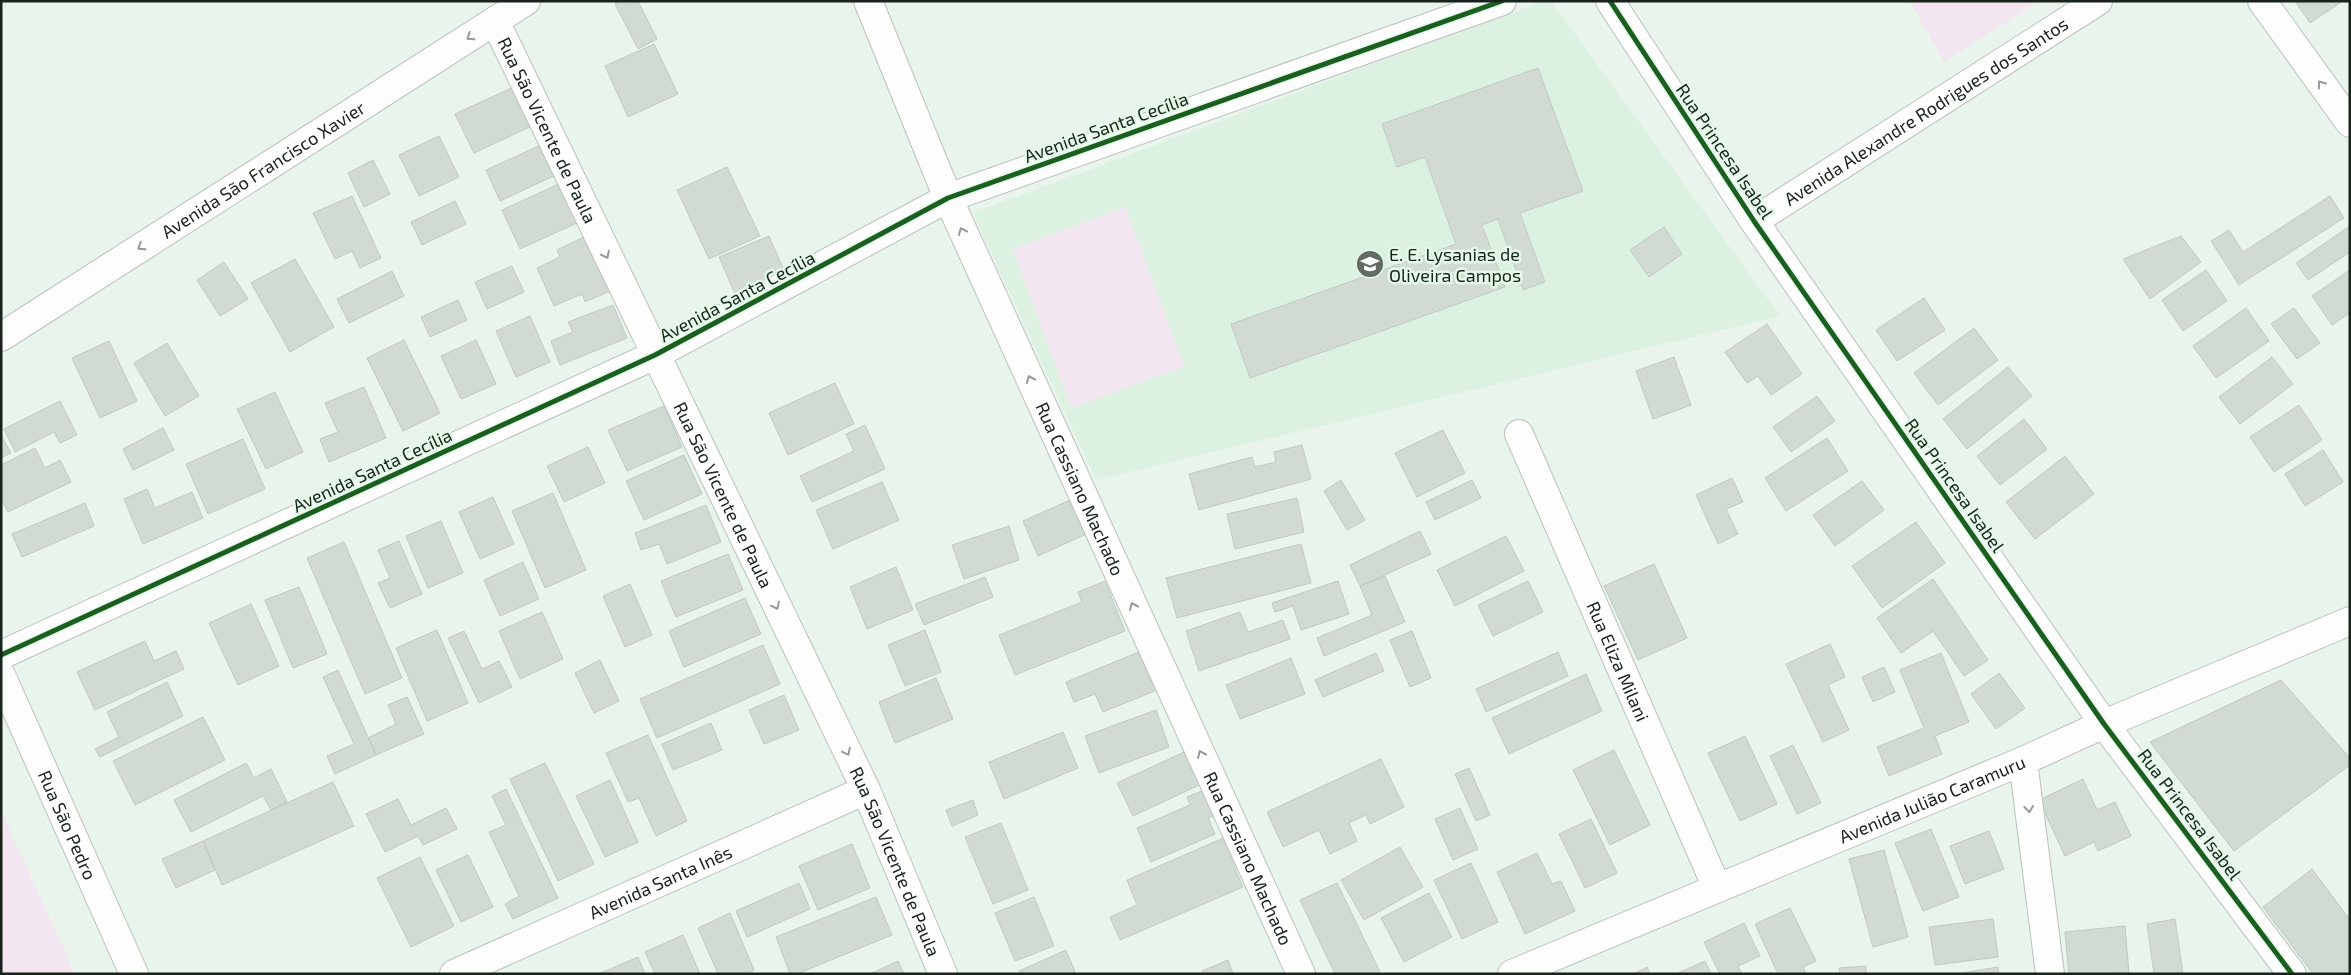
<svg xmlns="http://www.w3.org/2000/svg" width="2351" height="975" font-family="'Exo 2',sans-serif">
	<rect width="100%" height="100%" fill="#e9f4ec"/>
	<!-- built -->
	<path fill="#ddf1e2" d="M 1543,1 L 1551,1 L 1780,316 L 1096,480 L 973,213 Z"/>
	<!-- green -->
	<path fill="#f2e6f0" d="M 1910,1 L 2039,1 L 1944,62 Z
		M 1125,207 L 1184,366 L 1071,408 L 1013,249 Z
		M 1,811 L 75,974 L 1,974 Z"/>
	<!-- building -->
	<path fill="#d2dad4" stroke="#c0c9c3" d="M 619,1 L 638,1 L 657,39 L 638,49 L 615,4 Z
		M 2295,1 L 2339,1 L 2340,3 L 2310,23 Z
		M 654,44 L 678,94 L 628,117 L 605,66 Z
		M 1538,68 L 1583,191 L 1520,213 L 1545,282 L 1523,290 L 1498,219 L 1482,225 L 1505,287 L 1250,378 L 1231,324 L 1456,244 L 1425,157 L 1397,167 L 1382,124 Z
		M 520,84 L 538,123 L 474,153 L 455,114 Z
		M 439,136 L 459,177 L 419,196 L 399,155 Z
		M 545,143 L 558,174 L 500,201 L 486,170 Z
		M 373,160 L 390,194 L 364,207 L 348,173 Z
		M 727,167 L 760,236 L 709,259 L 677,190 Z
		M 563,182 L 581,221 L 520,249 L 502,210 Z
		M 352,196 L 381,258 L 360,268 L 352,251 L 335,259 L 313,213 Z
		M 2330,196 L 2344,218 L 2239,285 L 2211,241 L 2229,230 L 2243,252 Z
		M 455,201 L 466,224 L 422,245 L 411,222 Z
		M 2350,226 L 2350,252 L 2308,280 L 2296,263 Z
		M 1664,227 L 1682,254 L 1649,277 L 1630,250 Z
		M 586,236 L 610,291 L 585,302 L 582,294 L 554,306 L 537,268 L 560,257 L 557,250 Z
		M 769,236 L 786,275 L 736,296 L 719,257 Z
		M 2181,236 L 2201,262 L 2150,299 L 2123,259 Z
		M 295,259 L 334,327 L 290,352 L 251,283 Z
		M 224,262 L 248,299 L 220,316 L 197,280 Z
		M 512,266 L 524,292 L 487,309 L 475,282 Z
		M 2206,270 L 2227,301 L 2183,331 L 2162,300 Z
		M 2350,270 L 2350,313 L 2332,325 L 2312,296 Z
		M 392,271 L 404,296 L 349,323 L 337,299 Z
		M 1924,298 L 1945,330 L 1897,361 L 1876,330 Z
		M 458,300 L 467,320 L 430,337 L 421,317 Z
		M 613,305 L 627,338 L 560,365 L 551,341 L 573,332 L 568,322 Z
		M 2246,308 L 2269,341 L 2216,378 L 2193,346 Z
		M 2294,308 L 2320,343 L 2297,359 L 2271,324 Z
		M 530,316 L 550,362 L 516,377 L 496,331 Z
		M 1767,324 L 1802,374 L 1771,395 L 1758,376 L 1747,383 L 1725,352 Z
		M 1974,328 L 1998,360 L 1938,405 L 1914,373 Z
		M 404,340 L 440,413 L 403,431 L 367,358 Z
		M 476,340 L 496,384 L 461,399 L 441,356 Z
		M 109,341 L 137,401 L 100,418 L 72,358 Z
		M 167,343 L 199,396 L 165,416 L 134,363 Z
		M 1674,357 L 1691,405 L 1653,419 L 1636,371 Z
		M 2272,357 L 2293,384 L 2240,424 L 2219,397 Z
		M 2008,367 L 2032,396 L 1967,449 L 1943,419 Z
		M 835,383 L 854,424 L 788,455 L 769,413 Z
		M 364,387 L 386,438 L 329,462 L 320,439 L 338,432 L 325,403 Z
		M 275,392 L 303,452 L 266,469 L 237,409 Z
		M 1817,396 L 1835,421 L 1791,452 L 1773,427 Z
		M 60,401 L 77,435 L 60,443 L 54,432 L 15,452 L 4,429 Z
		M 2299,405 L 2322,440 L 2274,472 L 2250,437 Z
		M 664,406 L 682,447 L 627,471 L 608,430 Z
		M 2024,419 L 2047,449 L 2000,485 L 1977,456 Z
		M 865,425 L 885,469 L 812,502 L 800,476 L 854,451 L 846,434 Z
		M 163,428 L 174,450 L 133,470 L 123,449 Z
		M 1443,430 L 1465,473 L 1417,497 L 1395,453 Z
		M 1,435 L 11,453 L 1,458 Z
		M 1827,438 L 1848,471 L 1786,511 L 1765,478 Z
		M 243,439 L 265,489 L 208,514 L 186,464 Z
		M 1302,445 L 1311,479 L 1199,510 L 1189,474 L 1252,457 L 1255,467 L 1276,462 L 1274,452 Z
		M 588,447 L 605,483 L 564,502 L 547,466 Z
		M 35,448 L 45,468 L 60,460 L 71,482 L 8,512 L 1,499 L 1,465 Z
		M 2323,450 L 2343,482 L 2305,506 L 2285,474 Z
		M 684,455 L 702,494 L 644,520 L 626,481 Z
		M 2065,456 L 2094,494 L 2035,539 L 2006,502 Z
		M 1732,478 L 1743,502 L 1726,509 L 1738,534 L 1718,544 L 1696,495 Z
		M 1341,480 L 1365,520 L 1347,530 L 1324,491 Z
		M 1472,480 L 1481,498 L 1435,520 L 1426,502 Z
		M 1862,481 L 1884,510 L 1835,546 L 1813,515 Z
		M 882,482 L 899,520 L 833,549 L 816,510 Z
		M 147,489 L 155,508 L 192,492 L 203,518 L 143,544 L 124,499 Z
		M 553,493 L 586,570 L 545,588 L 512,511 Z
		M 493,497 L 514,544 L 480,559 L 459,512 Z
		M 1077,497 L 1093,531 L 1038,556 L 1023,521 Z
		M 1297,498 L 1304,532 L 1235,549 L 1227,514 Z
		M 85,503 L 94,526 L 22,557 L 12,534 Z
		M 706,505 L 721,542 L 667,564 L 659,544 L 641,550 L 635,533 Z
		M 441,521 L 463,573 L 428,588 L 406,536 Z
		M 1916,522 L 1945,563 L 1882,608 L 1852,566 Z
		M 1009,526 L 1019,560 L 964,579 L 952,545 Z
		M 1420,531 L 1431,554 L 1360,586 L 1350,565 Z
		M 1506,536 L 1524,571 L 1455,606 L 1437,570 Z
		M 399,541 L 422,594 L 390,608 L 378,583 L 390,578 L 378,550 Z
		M 344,542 L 402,678 L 365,694 L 307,558 Z
		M 1301,544 L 1311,583 L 1177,618 L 1166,578 Z
		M 728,554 L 743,590 L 676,617 L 661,581 Z
		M 523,562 L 539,599 L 500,616 L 484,580 Z
		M 1654,564 L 1687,638 L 1638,660 L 1604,586 Z
		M 896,567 L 913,610 L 867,629 L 850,587 Z
		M 1385,576 L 1405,622 L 1324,656 L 1317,638 L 1372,615 L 1360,586 Z
		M 985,577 L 993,597 L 924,625 L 915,604 Z
		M 1933,579 L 1988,660 L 1964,676 L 1933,631 L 1901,653 L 1877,618 Z
		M 1105,581 L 1125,631 L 1015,675 L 999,635 L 1082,602 L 1078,592 Z
		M 1338,581 L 1349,614 L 1301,630 L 1293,606 L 1275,612 L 1272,603 Z
		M 1528,581 L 1543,612 L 1493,636 L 1478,605 Z
		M 630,584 L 652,635 L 625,647 L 603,596 Z
		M 299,587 L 327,654 L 293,668 L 265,600 Z
		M 745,598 L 761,634 L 684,667 L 669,631 Z
		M 251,604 L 279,666 L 238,685 L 209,623 Z
		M 542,612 L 563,659 L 520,679 L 499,631 Z
		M 1240,612 L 1248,632 L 1283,620 L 1290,639 L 1199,671 L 1186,631 Z
		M 437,630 L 468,703 L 427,721 L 396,648 Z
		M 925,630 L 941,672 L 905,686 L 888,645 Z
		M 464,631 L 482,669 L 499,661 L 512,687 L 479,703 L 448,638 Z
		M 1412,631 L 1431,678 L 1410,687 L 1390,640 Z
		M 145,641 L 154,661 L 176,651 L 184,669 L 95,710 L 77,672 Z
		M 1830,644 L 1845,677 L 1828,685 L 1849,730 L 1823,742 L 1786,664 Z
		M 763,645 L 780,684 L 657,738 L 640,699 Z
		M 1151,647 L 1167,686 L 1103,712 L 1095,694 L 1074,702 L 1066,682 Z
		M 1558,652 L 1568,676 L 1486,712 L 1476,689 Z
		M 1376,653 L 1384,671 L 1323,697 L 1315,680 Z
		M 1941,653 L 1969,722 L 1935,736 L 1942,754 L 1889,776 L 1877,747 L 1924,728 L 1900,670 Z
		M 1291,658 L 1305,694 L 1240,719 L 1226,685 Z
		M 600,660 L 619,701 L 594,713 L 575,673 Z
		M 1884,667 L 1895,692 L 1873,702 L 1862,677 Z
		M 338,670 L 376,755 L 335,774 L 327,756 L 354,744 L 323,677 Z
		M 1999,673 L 2025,708 L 1996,729 L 1971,694 Z
		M 1586,674 L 1602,711 L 1509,754 L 1492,718 Z
		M 936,678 L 953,719 L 895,743 L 879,702 Z
		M 2281,680 L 2350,758 L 2350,765 L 2234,851 L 2150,742 Z
		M 167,682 L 183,716 L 100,757 L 95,749 L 119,737 L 107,712 Z
		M 784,695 L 799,730 L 764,744 L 749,710 Z
		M 407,697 L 424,734 L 376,755 L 368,738 L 396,724 L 388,705 Z
		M 1156,710 L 1169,747 L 1099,773 L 1085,736 Z
		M 203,717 L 225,760 L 135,805 L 113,761 Z
		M 711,723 L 722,750 L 673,770 L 662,744 Z
		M 1063,732 L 1078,768 L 1004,799 L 989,762 Z
		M 648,735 L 687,821 L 656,836 L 639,798 L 628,802 L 606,753 Z
		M 1745,736 L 1777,804 L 1740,821 L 1708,753 Z
		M 1793,745 L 1821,803 L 1797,814 L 1770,756 Z
		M 1195,747 L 1210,780 L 1133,816 L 1117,783 Z
		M 1614,750 L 1650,825 L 1610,845 L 1573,770 Z
		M 1381,759 L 1404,807 L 1370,824 L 1366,815 L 1349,823 L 1357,841 L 1330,854 L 1319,830 L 1283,847 L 1267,812 Z
		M 246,763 L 254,778 L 271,769 L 287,802 L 271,810 L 263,796 L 191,832 L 174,800 Z
		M 545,763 L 594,864 L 558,881 L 510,779 Z
		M 1469,768 L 1490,815 L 1476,821 L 1455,774 Z
		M 2083,779 L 2097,810 L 2115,802 L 2131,836 L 2098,851 L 2094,842 L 2065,856 L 2039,800 Z
		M 610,780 L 638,842 L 605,857 L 576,796 Z
		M 333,782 L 354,826 L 222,885 L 203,841 Z
		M 1214,786 L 1225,811 L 1208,818 L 1215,834 L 1151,862 L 1137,828 L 1190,805 L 1187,797 Z
		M 506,789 L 558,898 L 513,919 L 505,904 L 519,896 L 489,832 L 506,825 L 492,796 Z
		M 398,799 L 411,825 L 446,808 L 457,829 L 423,845 L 418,836 L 385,852 L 366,814 Z
		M 973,800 L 978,815 L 952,826 L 946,810 Z
		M 1460,808 L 1478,849 L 1453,860 L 1435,819 Z
		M 1591,819 L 1617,873 L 1585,888 L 1559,834 Z
		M 1001,823 L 1028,890 L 993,904 L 965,837 Z
		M 1931,829 L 1959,897 L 1923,911 L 1895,843 Z
		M 1989,831 L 2004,869 L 1965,884 L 1950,846 Z
		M 1235,833 L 1249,864 L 1235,869 L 1243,887 L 1120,940 L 1110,917 L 1137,905 L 1127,880 Z
		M 203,841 L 215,870 L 176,888 L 162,859 Z
		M 852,844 L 870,888 L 818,910 L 799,866 Z
		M 1400,847 L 1423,887 L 1364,920 L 1341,880 Z
		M 1884,850 L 1908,937 L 1873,947 L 1849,859 Z
		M 1537,853 L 1552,884 L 1561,881 L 1575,911 L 1525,934 L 1497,872 Z
		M 468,855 L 493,907 L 461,922 L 436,870 Z
		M 420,857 L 454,926 L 411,947 L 377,878 Z
		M 1471,863 L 1498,922 L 1462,939 L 1434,880 Z
		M 2312,869 L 2350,920 L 2350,974 L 2313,974 L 2263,907 Z
		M 799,883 L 810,909 L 747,937 L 736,911 Z
		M 1337,883 L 1380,972 L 1376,974 L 1335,974 L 1300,900 Z
		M 1429,893 L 1452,937 L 1404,962 L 1381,918 Z
		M 876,897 L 892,935 L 797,974 L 790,974 L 776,937 Z
		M 1034,897 L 1054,946 L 1015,961 L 995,913 Z
		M 1790,908 L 1816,961 L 1803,967 L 1806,974 L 1778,974 L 1755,924 Z
		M 730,913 L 754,970 L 746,974 L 718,974 L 698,928 Z
		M 1993,919 L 1998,957 L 1935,965 L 1929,927 Z
		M 2175,919 L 2183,974 L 2154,974 L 2147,924 Z
		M 1744,923 L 1760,956 L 1738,966 L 1742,974 L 1720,974 L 1704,942 Z
		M 2125,926 L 2129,973 L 2069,974 L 2065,932 Z
		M 683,935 L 700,974 L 655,974 L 645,952 Z
		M 1066,950 L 1076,974 L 1021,974 L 1019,971 Z
		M 638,957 L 645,974 L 602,974 L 601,973 Z
		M 1228,960 L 1233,974 L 1203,974 L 1202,971 Z
		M 898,961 L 904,974 L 870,974 Z
		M 1705,961 L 1711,974 L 1676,974 Z
		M 1866,966 L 1866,974 L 1840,974 L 1839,968 Z
		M 1647,967 L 1650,974 L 1633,974 Z
		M 1998,967 L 1999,974 L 1956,974 Z"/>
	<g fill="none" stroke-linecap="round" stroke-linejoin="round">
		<defs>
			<g id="street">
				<path id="s1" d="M 868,1 L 948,198 L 1301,974"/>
				<path d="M 1610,1 L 1754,221 L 2104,724 L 2292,974"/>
				<path d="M 2262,1 L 2350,123"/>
				<path id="s2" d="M 495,21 L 866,790 L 943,974"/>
				<path id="s3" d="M 1754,221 L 2098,1"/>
				<path id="s4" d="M 1,337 L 526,1"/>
				<path id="s5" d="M 1519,434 L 1717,888"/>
				<path d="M 1,655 L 655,355 L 948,198 L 1502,1"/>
				<path id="s6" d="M 1,675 L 134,974"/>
				<path d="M 2023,761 L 2050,974"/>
				<path id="s7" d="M 454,974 L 866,790"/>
				<path id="s8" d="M 1512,974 L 2023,761 L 2104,724 L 2350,621"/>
			</g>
		</defs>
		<!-- street casing -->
		<use href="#street" stroke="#bac2bc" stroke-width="30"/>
		<!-- street -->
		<use href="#street" stroke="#fcfdfc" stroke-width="28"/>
		<defs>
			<path id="cycleway" d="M 1610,1 L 1754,221 L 2104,724 L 2292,974
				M 1,655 L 655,355 L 948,198 L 1502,1"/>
		</defs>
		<!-- cycleway casing -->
		<use href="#cycleway" stroke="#e4f9e9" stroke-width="8"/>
		<!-- cycleway -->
		<use href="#cycleway" stroke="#1b5e20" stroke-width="5"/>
	</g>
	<!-- one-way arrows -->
	<defs><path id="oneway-chevron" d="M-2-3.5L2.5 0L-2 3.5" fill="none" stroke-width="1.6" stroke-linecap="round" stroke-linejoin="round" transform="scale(1.25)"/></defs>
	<g stroke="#969a97">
		<use href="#oneway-chevron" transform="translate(470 37) rotate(147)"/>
		<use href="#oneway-chevron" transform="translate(2321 84) rotate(-126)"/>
		<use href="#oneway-chevron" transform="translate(962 231) rotate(-114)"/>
		<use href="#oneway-chevron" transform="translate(141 247) rotate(147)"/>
		<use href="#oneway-chevron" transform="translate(606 255) rotate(64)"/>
		<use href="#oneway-chevron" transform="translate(1030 379) rotate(-114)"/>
		<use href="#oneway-chevron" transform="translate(776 606) rotate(64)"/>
		<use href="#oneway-chevron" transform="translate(1133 606) rotate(-114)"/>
		<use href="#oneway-chevron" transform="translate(847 752) rotate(64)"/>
		<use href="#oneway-chevron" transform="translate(1201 754) rotate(-114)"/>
		<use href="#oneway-chevron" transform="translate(2029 809) rotate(83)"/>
	</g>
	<!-- icons -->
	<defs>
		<symbol id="school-disc" viewBox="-11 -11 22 22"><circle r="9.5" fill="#626c65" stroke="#e4f9e9"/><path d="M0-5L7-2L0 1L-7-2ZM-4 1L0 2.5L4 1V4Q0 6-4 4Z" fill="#fff"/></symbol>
	</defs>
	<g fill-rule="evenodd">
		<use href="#school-disc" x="1354" y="248" width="32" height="32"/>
	</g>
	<g text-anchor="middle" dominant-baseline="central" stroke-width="5" stroke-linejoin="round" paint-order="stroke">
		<!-- street labels -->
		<g font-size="18" fill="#1a221c" stroke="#e4f9e9">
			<text stroke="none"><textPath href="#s3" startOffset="204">Avenida Alexandre Rodrigues dos Santos</textPath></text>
			<text transform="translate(1106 127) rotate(-20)">Avenida Santa Cecília</text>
			<text stroke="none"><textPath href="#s2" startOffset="121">Rua São Vicente de Paula</textPath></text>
			<text transform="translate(1725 151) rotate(56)">Rua Princesa Isabel</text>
			<text stroke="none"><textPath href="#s4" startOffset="311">Avenida São Francisco Xavier</textPath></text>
			<text transform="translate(737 296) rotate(-28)">Avenida Santa Cecília</text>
			<text transform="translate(372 470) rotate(-25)">Avenida Santa Cecília</text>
			<text transform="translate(1955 485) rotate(55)">Rua Princesa Isabel</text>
			<text stroke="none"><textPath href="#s1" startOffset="532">Rua Cassiano Machado</textPath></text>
			<text stroke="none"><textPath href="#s2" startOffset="526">Rua São Vicente de Paula</textPath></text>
			<text stroke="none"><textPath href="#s5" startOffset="248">Rua Eliza Milani</textPath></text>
			<text stroke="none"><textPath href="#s8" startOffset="455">Avenida Julião Caramuru</textPath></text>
			<text transform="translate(2190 814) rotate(53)">Rua Princesa Isabel</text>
			<text stroke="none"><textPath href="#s6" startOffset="164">Rua São Pedro</textPath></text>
			<text stroke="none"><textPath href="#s1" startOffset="938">Rua Cassiano Machado</textPath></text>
			<text stroke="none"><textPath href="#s2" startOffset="931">Rua São Vicente de Paula</textPath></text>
			<text stroke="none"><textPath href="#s7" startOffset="226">Avenida Santa Inês</textPath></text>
		</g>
		<!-- poi labels -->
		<g font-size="18" fill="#1a221c" stroke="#e4f9e9" text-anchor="start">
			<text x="1389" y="254">E. E. Lysanias de<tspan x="1389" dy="21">Oliveira Campos</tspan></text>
		</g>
	</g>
	<!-- border -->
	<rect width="2351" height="975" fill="none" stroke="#1a221c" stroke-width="5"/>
</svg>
